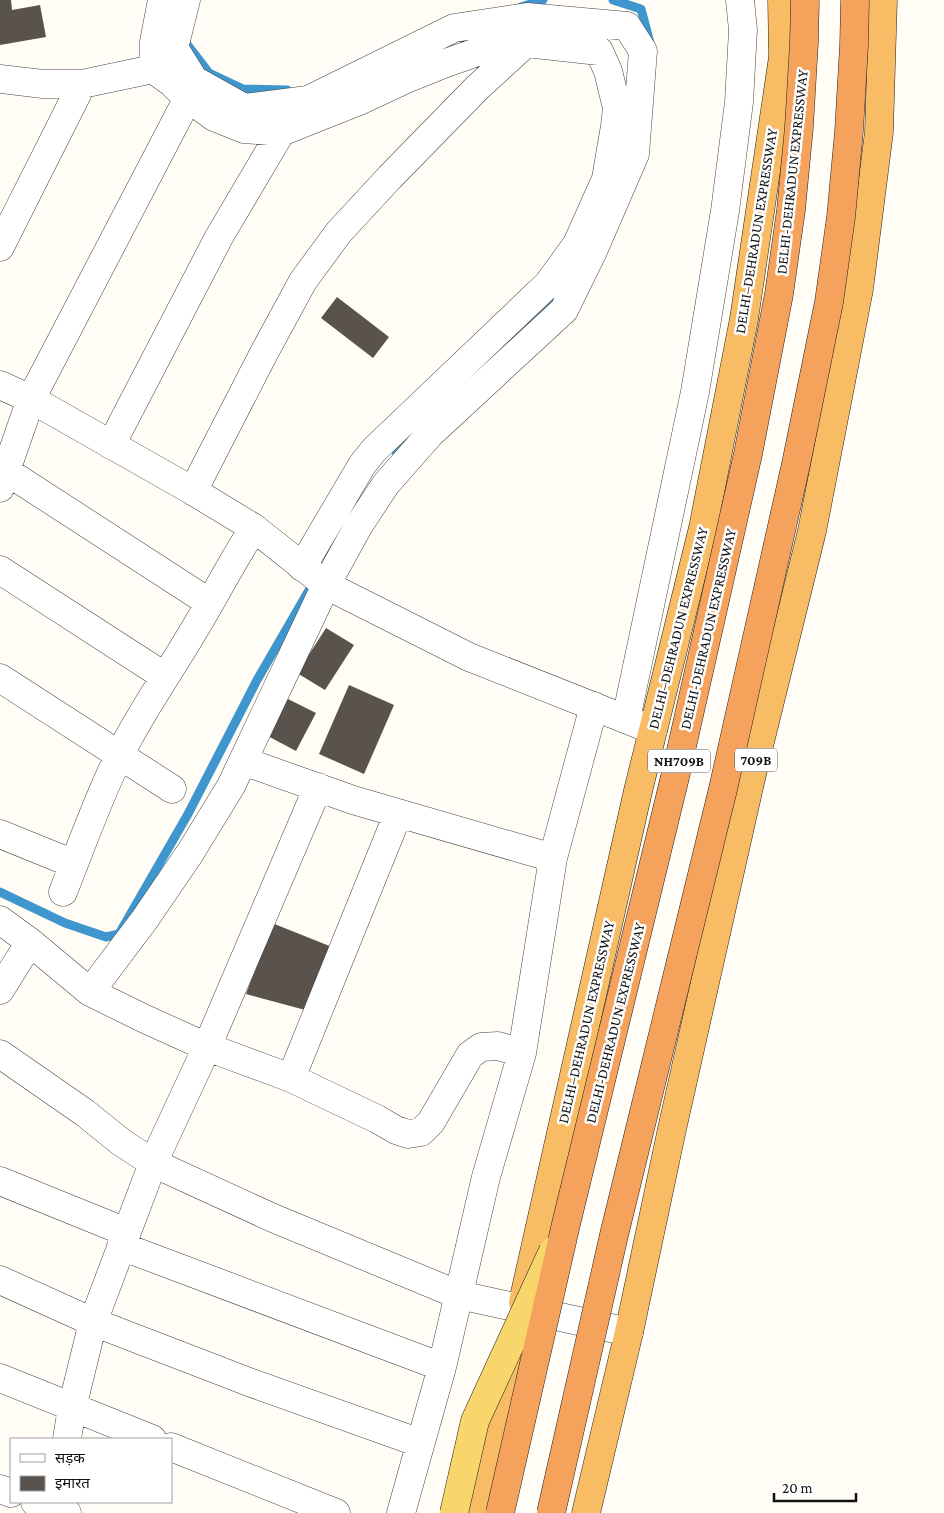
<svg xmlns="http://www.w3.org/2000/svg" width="944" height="1513" font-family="'Crimson Pro','Noto Sans Devanagari',serif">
	<rect width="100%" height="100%" fill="#fffdf5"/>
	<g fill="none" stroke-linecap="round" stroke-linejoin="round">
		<!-- stream -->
		<path stroke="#3f96cf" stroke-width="9" d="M 613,0 L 641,9 L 650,43
			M 521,7 L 543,0
			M 186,43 L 209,73 L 243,89 L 287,90
			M 528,327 L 553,296
			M 450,396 L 474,375
			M 396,452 L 422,422
			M 0,892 L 65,923 L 106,937 L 119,934 L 188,814 L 257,680 L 312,585"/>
	</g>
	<!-- building -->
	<path fill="#5a524d" d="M 0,0 L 11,0 L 12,10 L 40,5 L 46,37 L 0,45 Z
		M 337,297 L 389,337 L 373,358 L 321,318 Z
		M 326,628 L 354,645 L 325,690 L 297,673 Z
		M 349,685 L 394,705 L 364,774 L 319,754 Z
		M 282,696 L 316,713 L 296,751 L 262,733 Z
		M 272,923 L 332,947 L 309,1011 L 246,994 Z"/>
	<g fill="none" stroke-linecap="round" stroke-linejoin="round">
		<defs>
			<path id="minor" d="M 162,0 L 154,42 L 153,69 L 172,83 L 185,96 L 214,117 L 244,129 L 281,132 L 359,101 L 406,79 L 446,63 L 480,51 L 526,43 L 599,51 L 608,71 L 617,108 L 615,126 L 606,179 L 577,244 L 548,284 L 374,450 L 362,465 L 302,567
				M 0,79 L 43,84 L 82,84 L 153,69
				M 0,247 L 82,84
				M 111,445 L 219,237 L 281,132
				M 6,471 L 210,603
				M 0,488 L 31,399 L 188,98
				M 193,491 L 265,351 L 303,281 L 339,232 L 390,177 L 477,88 L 526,43
				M 0,570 L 164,676
				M 0,678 L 172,789
				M 626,719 L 695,392 L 725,211 L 739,102 L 743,30 L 740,0
				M 243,761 L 353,800 L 553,858
				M 0,834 L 74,864
				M 63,892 C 81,847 97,801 118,758 C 140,713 169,673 194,630 C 215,596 232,561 254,528
				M 0,920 L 30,942 L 90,992 L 145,1019 L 207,1047 L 291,1078 L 377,1119 L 396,1130 L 408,1134 L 421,1132 L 431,1122 L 470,1055 L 481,1047 L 498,1046 L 522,1053
				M 0,990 L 30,942
				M 90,992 L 145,919 L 190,853 L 231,786 L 326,585 L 359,525 L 386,484 L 431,433 L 564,310 L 593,251 L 635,154 L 643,51 L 627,26 L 527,17 L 454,28 L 308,100 L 244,108 L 194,80 L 174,48 L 186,0
				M 291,1078 L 398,814
				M 0,1181 L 126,1232
				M 121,1246 L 442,1367
				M 0,1280 L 93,1322 L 249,1382 L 420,1443
				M 0,1378 L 152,1439
				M 67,1439 L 72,1408 L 93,1322 L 153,1163 L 207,1047 L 318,787
				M 171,1447 L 336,1513
				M 0,1489 L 11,1493
				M 35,1502 L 67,1513
				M 401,1513 L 442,1367 L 486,1177 L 522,1053 L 553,858 L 594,706"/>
			<path id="tertiary" d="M 0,385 L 31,399 L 193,491 L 254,528 L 326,585 L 469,657 L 653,730
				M 0,1054 L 85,1113 L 121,1142 L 153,1163 L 273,1218 L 459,1295 L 629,1332"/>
			<path id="trunk" d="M 523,1302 L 638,791 L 703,528 L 744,319 L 783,57 L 782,0
				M 475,1513 L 510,1361
				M 586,1513 L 629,1332 L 672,1129 L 751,778 L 812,531 L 859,289 L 879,132 L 883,0"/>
		</defs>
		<!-- minor casing -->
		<use href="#minor" stroke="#444" stroke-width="29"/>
		<!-- tertiary casing -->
		<use href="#tertiary" stroke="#444" stroke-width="29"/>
		<!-- trunk casing -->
		<use href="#trunk" stroke="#222" stroke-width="29"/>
		<!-- minor -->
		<use href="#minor" stroke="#fff" stroke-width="28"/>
		<!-- tertiary -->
		<use href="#tertiary" stroke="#fff" stroke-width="28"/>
		<!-- trunk -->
		<use href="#trunk" stroke="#f7bc64" stroke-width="28"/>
		<defs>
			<path id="primary-bridge" d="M 454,1513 L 475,1421 L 553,1251"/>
			<path id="motorway-bridge" d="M 500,1513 L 566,1224 L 675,777 L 748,454 L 779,294 L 791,210 L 799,127 L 804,43 L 805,0
				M 551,1513 L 614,1235 L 723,789 L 796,464 L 829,302 L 841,217 L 849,131 L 854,45 L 855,0"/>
		</defs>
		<!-- primary-bridge casing -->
		<use href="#primary-bridge" stroke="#222" stroke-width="29" stroke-linecap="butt"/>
		<!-- motorway-bridge casing -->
		<use href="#motorway-bridge" stroke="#222" stroke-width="29" stroke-linecap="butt"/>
		<!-- primary-bridge -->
		<use href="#primary-bridge" stroke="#f9d66b" stroke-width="28"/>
		<!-- motorway-bridge -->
		<use href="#motorway-bridge" stroke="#f5a25d" stroke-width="28"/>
	</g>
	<g text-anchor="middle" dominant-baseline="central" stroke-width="5" stroke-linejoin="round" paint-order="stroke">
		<!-- shield labels -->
		<g fill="#fff" stroke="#585858" stroke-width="1">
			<rect x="735" y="748.5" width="42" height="23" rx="4"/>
			<rect x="648" y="749.5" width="62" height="23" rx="4"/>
		</g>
		<g font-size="14" font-weight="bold" fill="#111">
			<text x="756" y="760">709B</text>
			<text x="679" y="761">NH709B</text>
		</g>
		<!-- street labels -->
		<g font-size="15" fill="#111" stroke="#fff">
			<text transform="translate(792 172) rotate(-84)">DELHI-DEHRADUN EXPRESSWAY</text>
			<text transform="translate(756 231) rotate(-81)">DELHI–DEHRADUN EXPRESSWAY</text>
			<text transform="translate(678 628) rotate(-76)">DELHI–DEHRADUN EXPRESSWAY</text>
			<text transform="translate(708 629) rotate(-77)">DELHI-DEHRADUN EXPRESSWAY</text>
			<text transform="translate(586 1022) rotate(-77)">DELHI–DEHRADUN EXPRESSWAY</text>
			<text transform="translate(615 1023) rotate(-76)">DELHI-DEHRADUN EXPRESSWAY</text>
		</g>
	</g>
	<!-- legend -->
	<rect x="10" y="1438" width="162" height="65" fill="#ffffff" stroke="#a0a0a0"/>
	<rect x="20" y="1454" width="25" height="8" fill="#ffffff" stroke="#a0a0a0"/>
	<text x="55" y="1463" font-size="15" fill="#111111">सड़क</text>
	<rect x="20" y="1476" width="25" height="15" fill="#5a524d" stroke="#a0a0a0"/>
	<text x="55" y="1488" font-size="15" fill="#111111">इमारत</text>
	<!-- scale -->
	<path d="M774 1493v8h82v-8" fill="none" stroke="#111111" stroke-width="2.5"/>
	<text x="782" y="1493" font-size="15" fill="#111111" stroke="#ffffff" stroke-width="4" paint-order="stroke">20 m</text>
</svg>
